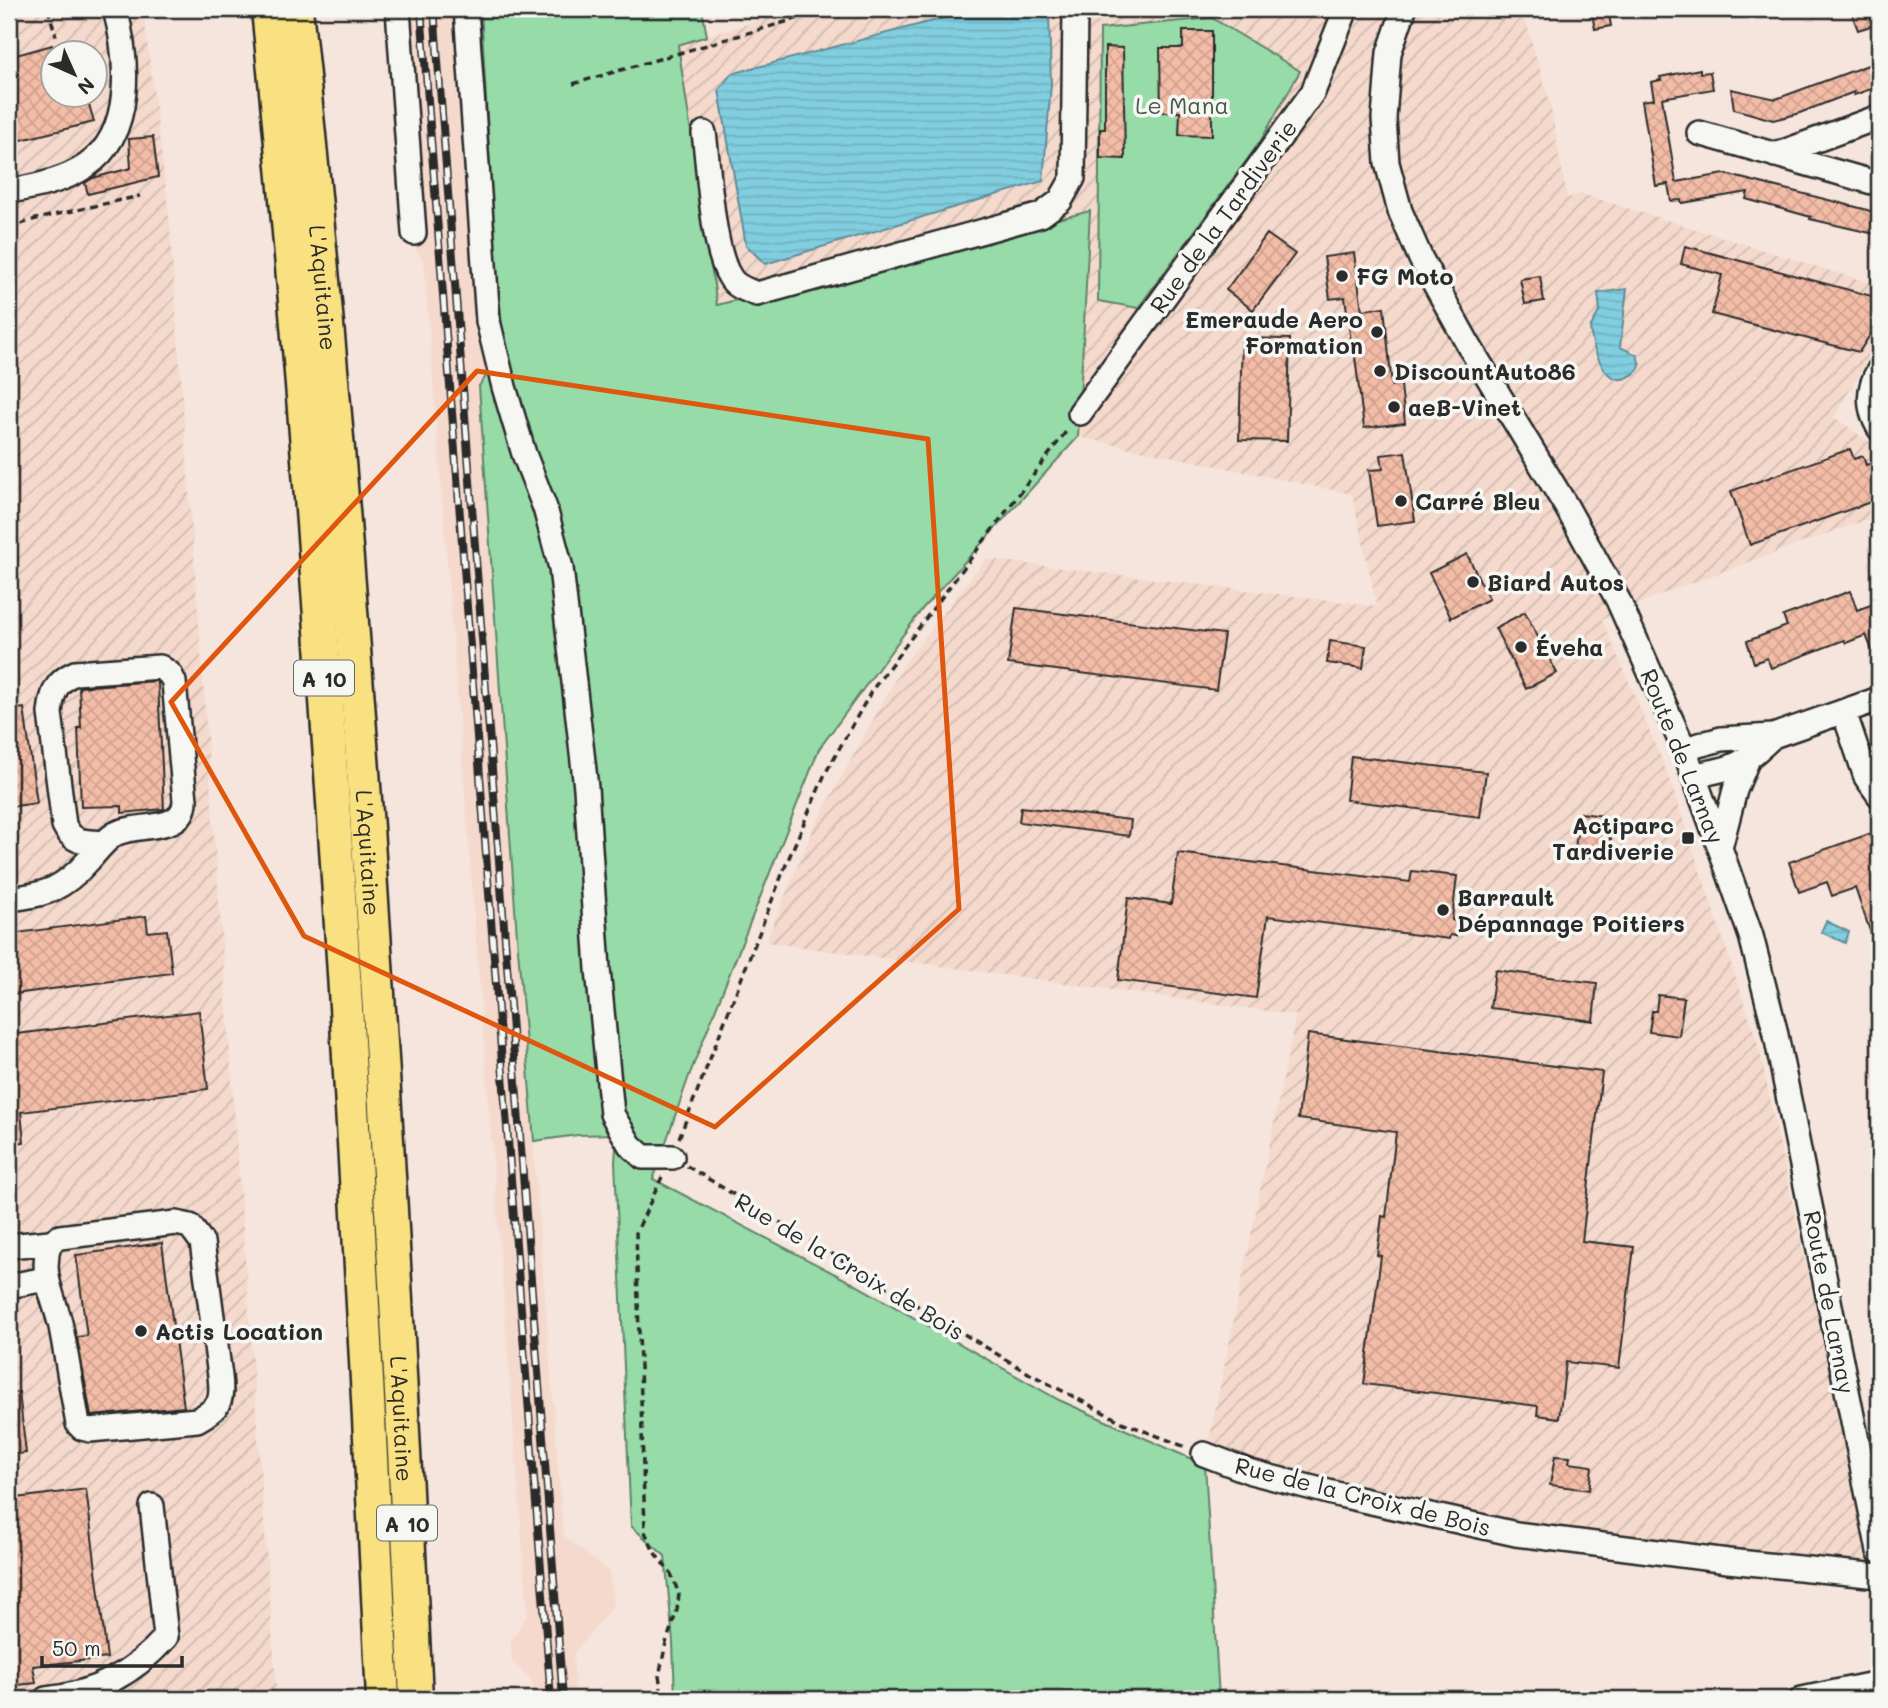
<svg xmlns="http://www.w3.org/2000/svg" width="1888" height="1708" font-family="Mali,sans-serif">
	<defs>
		<pattern id="industrial-furrows" width="10" height="10" patternUnits="userSpaceOnUse" patternTransform="scale(1.75)"><rect width="10" height="10" fill="#f4d9cc"/><path d="M-1 1l2-2M0 10L10 0M9 11l2-2" fill="none" stroke="#d1baaf"/></pattern>
		<pattern id="water-rules" width="6" height="5" patternUnits="userSpaceOnUse" patternTransform="scale(1.75)"><rect width="6" height="5" fill="#81cee0"/><path d="M0 2.5h6" fill="none" stroke="#70b1c0"/></pattern>
		<pattern id="building-cross-hatch" width="8" height="8" patternUnits="userSpaceOnUse" patternTransform="scale(1.75)"><rect width="8" height="8" fill="#f3bca7"/><path d="M0 0l8 8M0 8l8-8" fill="none" stroke="#d0a290"/></pattern>
	</defs>
	<rect width="100%" height="100%" fill="#f5e5dc"/>
	<filter id="ink" filterUnits="userSpaceOnUse"><feTurbulence type="fractalNoise" baseFrequency=".0143" numOctaves="2"/><feDisplacementMap in="SourceGraphic" scale="14" xChannelSelector="R" yChannelSelector="G"/><feConvolveMatrix kernelMatrix="1 2 1 2 8 2 1 2 1" color-interpolation-filters="sRGB"/></filter>
	<g filter="url(#ink)">
		<!-- built -->
		<path fill="#f4d9cc" d="M 389,9 L 481,9 L 493,223 L 504,351 L 479,386 L 517,937 L 562,1518 L 564,1536 L 609,1572 L 613,1606 L 573,1654 L 576,1699 L 533,1699 L 532,1680 L 512,1661 L 511,1641 L 528,1614 L 424,262 L 406,235 Z"/>
		<!-- industrial -->
		<path fill="url(#industrial-furrows)" fill-rule="evenodd" d="M 9,9 L 143,9 L 169,215 L 277,1699 L 9,1699 ZM 52,52 L 94,52 L 94,94 L 52,94 Z
			M 798,9 L 1522,9 L 1550,104 L 1567,198 L 1582,194 L 1879,286 L 1879,341 L 1834,417 L 1879,449 L 1879,515 L 1672,590 L 1602,619 L 1667,772 L 1758,1044 L 1872,1569 L 1536,1534 L 1207,1451 L 1296,1015 L 766,942 L 813,829 L 904,664 L 986,559 L 1377,606 L 1352,494 L 1078,437 L 1089,212 L 716,305 L 678,45 Z"/>
		<!-- green -->
		<path fill="#96dba8" stroke="#60836a" stroke-width="2" d="M 481,9 L 702,9 L 707,36 L 678,45 L 717,305 L 1090,211 L 1078,437 L 923,608 L 819,749 L 689,1076 L 653,1179 L 856,1285 L 1059,1400 L 1205,1465 L 1219,1699 L 675,1699 L 673,1642 L 665,1556 L 631,1526 L 615,1162 L 617,1134 L 578,1135 L 534,1141 L 517,937 L 479,386 L 504,351 L 493,223 Z
			M 1212,18 L 1300,71 L 1260,142 L 1138,308 L 1098,301 L 1100,29 Z"/>
		<!-- water -->
		<path fill="url(#water-rules)" stroke="#5f8d98" stroke-width="2" d="M 978,9 L 1045,9 L 1049,12 L 1051,84 L 1043,181 L 765,264 L 746,245 L 719,90 L 731,74 Z
			M 1627,289 L 1620,347 L 1637,355 L 1640,366 C 1638,372 1634,374 1628,377 C 1604,389 1592,345 1590,328 L 1600,310 L 1598,293 Z
			M 1826,921 L 1849,932 L 1845,943 L 1821,932 Z"/>
		<!-- building -->
		<path fill="url(#building-cross-hatch)" stroke="#2b2b2b" stroke-width="2" d="M 1591,9 L 1608,9 L 1611,26 L 1595,29 Z
			M 1850,9 L 1871,9 L 1877,24 L 1858,30 Z
			M 1183,31 L 1212,31 L 1212,136 L 1179,135 L 1180,112 L 1161,112 L 1160,48 L 1183,48 Z
			M 52,45 L 52,94 L 86,94 L 94,122 L 9,143 L 9,57 Z
			M 1105,47 L 1123,48 L 1125,159 L 1100,158 L 1100,129 L 1105,129 Z
			M 1879,61 L 1879,86 L 1854,95 L 1854,92 L 1797,114 L 1773,120 L 1734,109 L 1731,89 L 1776,99 Z
			M 1700,69 L 1700,73 L 1710,72 L 1713,89 L 1662,98 L 1676,182 L 1725,174 L 1864,209 L 1879,214 L 1879,235 L 1810,219 L 1811,217 L 1746,199 L 1748,192 L 1682,203 L 1681,200 L 1671,201 L 1668,184 L 1656,186 L 1642,101 L 1654,99 L 1651,82 L 1661,80 L 1660,77 Z
			M 153,137 L 158,177 L 88,194 L 85,183 L 93,178 L 131,168 L 129,139 Z
			M 1267,234 L 1295,254 L 1253,310 L 1226,290 Z
			M 1685,246 L 1879,298 L 1879,321 L 1859,352 L 1712,314 L 1722,275 L 1681,264 Z
			M 1354,253 L 1362,310 L 1384,307 L 1392,386 L 1401,385 L 1405,423 L 1364,428 L 1354,349 L 1352,349 L 1345,297 L 1330,299 L 1324,257 Z
			M 1540,276 L 1544,301 L 1525,304 L 1520,279 Z
			M 1242,338 L 1290,339 L 1287,441 L 1239,440 Z
			M 1850,449 L 1854,459 L 1863,456 L 1866,465 L 1875,462 L 1879,475 L 1879,499 L 1750,545 L 1731,491 Z
			M 1405,452 L 1415,521 L 1377,526 L 1369,470 L 1383,469 L 1381,455 Z
			M 1467,554 L 1489,599 L 1451,618 L 1429,573 Z
			M 1850,591 L 1857,610 L 1879,602 L 1879,667 L 1866,635 L 1846,643 L 1844,640 L 1771,668 L 1767,658 L 1754,663 L 1747,641 L 1787,626 L 1783,616 Z
			M 1016,608 L 1224,634 L 1216,690 L 1008,664 Z
			M 1525,612 L 1557,673 L 1526,689 L 1495,628 Z
			M 1330,641 L 1366,646 L 1363,668 L 1327,663 Z
			M 156,681 L 158,683 L 164,809 L 122,813 L 122,806 L 81,807 L 78,728 L 81,728 L 79,687 Z
			M 24,708 L 37,803 L 9,807 L 9,710 Z
			M 1351,756 L 1486,772 L 1480,817 L 1346,800 Z
			M 1021,807 L 1131,820 L 1129,836 L 1019,822 Z
			M 1580,813 L 1605,816 L 1603,829 L 1611,839 L 1601,845 L 1599,858 L 1574,855 Z
			M 1869,834 L 1879,862 L 1879,951 L 1877,951 L 1855,888 L 1832,896 L 1827,882 L 1799,892 L 1789,862 Z
			M 1178,853 L 1410,882 L 1412,871 L 1457,876 L 1452,920 L 1457,921 L 1456,936 L 1450,935 L 1449,939 L 1268,916 L 1256,998 L 1118,980 L 1128,898 L 1171,904 Z
			M 146,916 L 148,932 L 167,930 L 172,973 L 14,994 L 9,934 Z
			M 1495,970 L 1597,983 L 1593,1021 L 1490,1008 Z
			M 1658,995 L 1684,998 L 1679,1036 L 1649,1032 L 1652,1011 L 1656,1011 Z
			M 199,1011 L 208,1089 L 21,1112 L 24,1142 L 9,1144 L 9,1035 Z
			M 1308,1034 L 1602,1072 L 1582,1241 L 1634,1247 L 1619,1368 L 1566,1362 L 1559,1418 L 1537,1415 L 1538,1406 L 1364,1384 L 1381,1256 L 1377,1255 L 1382,1216 L 1386,1217 L 1396,1132 L 1298,1119 Z
			M 162,1243 L 184,1407 L 91,1416 L 77,1337 L 87,1336 L 76,1255 Z
			M 19,1392 L 26,1453 L 9,1455 L 9,1393 Z
			M 1555,1456 L 1570,1457 L 1569,1463 L 1592,1466 L 1589,1490 L 1550,1485 Z
			M 86,1489 L 107,1658 L 33,1666 L 36,1683 L 9,1686 L 9,1499 Z"/>
		<g fill="none" stroke-linecap="round" stroke-linejoin="round">
			<defs>
				<path id="minor" d="M 398,9 L 414,233
					M 466,9 L 488,321 L 504,387 L 524,454 L 545,508 L 561,568 L 586,788 L 598,969 L 612,1114 L 630,1145 L 643,1157 L 672,1157
					M 1404,9 L 1389,53 L 1384,118 L 1387,163 L 1400,211 L 1421,259 L 1468,344 L 1566,506 L 1618,600 L 1684,749 L 1720,848 L 1751,936 L 1775,1030 L 1879,1551
					M 704,133 C 709,168 712,250 730,277 C 735,287 747,290 757,294 L 1041,215 L 1060,201 L 1073,178 L 1075,9
					M 1699,133 L 1879,184
					M 1775,155 L 1879,117
					M 9,191 C 35,187 64,181 86,166 C 135,133 128,58 115,9
					M 1879,370 C 1867,389 1868,409 1879,428
					M 1080,413 L 1313,92 L 1346,9
					M 1844,712 L 1866,777 L 1879,795
					M 1684,749 L 1721,739 L 1773,736 L 1879,699
					M 1694,775 C 1735,769 1743,765 1773,736
					M 1720,848 L 1735,790 L 1747,761
					M 9,899 C 46,895 63,889 88,861 C 97,851 105,840 115,834 C 137,822 185,834 185,800 L 174,682 L 170,674 L 160,667 L 75,673 C 56,681 52,693 50,713 L 64,825 C 73,844 84,841 104,843
					M 176,1223 L 190,1226 L 202,1242 L 220,1376 C 223,1401 220,1408 197,1420 L 90,1430 L 82,1428 L 78,1424 C 72,1391 67,1359 61,1327 C 54,1296 39,1274 50,1242 L 60,1237 Z
					M 9,1246 L 50,1242
					M 9,1286 L 46,1279
					M 1204,1454 L 1251,1472 L 1340,1495 L 1516,1534 L 1728,1561 L 1879,1576
					M 46,1699 C 95,1694 133,1674 166,1637 L 152,1506
					M 1802,1699 L 1879,1683"/>
				<g id="highway">
					<path d="M 268,9 C 324,571 356,1135 383,1699"/>
					<path id="s1" d="M 296,9 C 356,571 390,1135 416,1699"/>
				</g>
			</defs>
			<!-- minor casing -->
			<use href="#minor" stroke="#2b2b2b" stroke-width="28"/>
			<!-- highway casing -->
			<use href="#highway" stroke="#2b2b2b" stroke-width="37"/>
			<!-- path -->
			<path stroke="#2b2b2b" stroke-width="3.5" stroke-dasharray="7 5" stroke-linecap="butt" d="M 48,9 L 56,36
				M 573,84 L 830,9
				M 9,228 L 36,219 L 140,196
				M 679,1138 L 785,867 L 825,774 L 872,690 L 1068,429
				M 687,1166 L 1030,1374 L 1124,1423 L 1186,1447
				M 662,1177 L 636,1233 L 645,1532 L 654,1552 L 671,1574 L 679,1594 L 677,1610 L 666,1643 L 659,1676 L 663,1699"/>
			<!-- minor -->
			<use href="#minor" stroke="#f6f6f2" stroke-width="23"/>
			<!-- highway -->
			<use href="#highway" stroke="#f9e181" stroke-width="32"/>
			<defs>
				<path id="rail" d="M 421,9 L 551,1699
					M 434,9 L 563,1699"/>
			</defs>
			<!-- rail casing -->
			<use href="#rail" stroke="#2b2b2b" stroke-width="8"/>
			<!-- rail -->
			<use href="#rail" stroke="#f6f6f2" stroke-width="5" stroke-dasharray="16" stroke-linecap="butt"/>
		</g>
	</g>
	<!-- marked area -->
	<path fill="none" stroke="#df570e" stroke-width="5" stroke-linejoin="round" d="M 477,371 L 928,439 L 959,909 L 715,1127 L 304,936 L 171,702 Z"/>
	<!-- markers -->
	<g fill="#2b2b2b" stroke="#f6f6f2" stroke-width="2.5">
		<circle cx="1342" cy="276" r="7"/>
		<circle cx="1377" cy="332" r="7"/>
		<circle cx="1380" cy="371" r="7"/>
		<circle cx="1394" cy="407" r="7"/>
		<circle cx="1401" cy="501" r="7"/>
		<circle cx="1473" cy="582" r="7"/>
		<circle cx="1521" cy="647" r="7"/>
		<rect x="1681" y="831" width="14" height="14" rx="3.5"/>
		<circle cx="1443" cy="910" r="7"/>
		<circle cx="141" cy="1331" r="7"/>
	</g>
	<g text-anchor="middle" dominant-baseline="central" stroke-width="7" stroke-linejoin="round" paint-order="stroke">
		<!-- shield labels -->
		<g fill="#f6f6f2" stroke="#686867" stroke-width="2">
			<rect x="294" y="660.5" width="60" height="35" rx="5"/>
			<rect x="377" y="1505.5" width="60" height="35" rx="5"/>
		</g>
		<g font-size="21" font-weight="bold" fill="#2b2b2b">
			<text x="324" y="678">A 10</text>
			<text x="407" y="1523">A 10</text>
		</g>
		<!-- park labels -->
		<g font-size="23" fill="#46574a" stroke="#f6f6f2">
			<text x="1182" y="105">Le Mana</text>
		</g>
		<!-- street labels -->
		<g font-size="23" fill="#2b2b2b" stroke="#f6f6f2">
			<text transform="translate(1223 216) rotate(-54)">Rue de la Tardiverie</text>
			<text stroke="none"><textPath href="#s1" startOffset="280">L'Aquitaine</textPath></text>
			<text transform="translate(1683 756) rotate(68)">Route de Larnay</text>
			<text stroke="none"><textPath href="#s1" startOffset="847">L'Aquitaine</textPath></text>
			<text transform="translate(850 1266) rotate(31)">Rue de la Croix de Bois</text>
			<text transform="translate(1830 1302) rotate(79)">Route de Larnay</text>
			<text stroke="none"><textPath href="#s1" startOffset="1414">L'Aquitaine</textPath></text>
			<text transform="translate(1363 1496) rotate(14)">Rue de la Croix de Bois</text>
		</g>
		<!-- poi labels -->
		<g font-size="23" font-weight="bold" fill="#2b2b2b" stroke="#f6f6f2" text-anchor="start">
			<text x="1356" y="276">FG Moto</text>
			<text x="1363" y="319" text-anchor="end">Emeraude Aero<tspan x="1363" dy="26">Formation</tspan></text>
			<text x="1394" y="371">DiscountAuto86</text>
			<text x="1408" y="407">aeB-Vinet</text>
			<text x="1415" y="501">Carré Bleu</text>
			<text x="1487" y="582">Biard Autos</text>
			<text x="1535" y="647">Éveha</text>
			<text x="1674" y="825" text-anchor="end">Actiparc<tspan x="1674" dy="26">Tardiverie</tspan></text>
			<text x="1457" y="897">Barrault<tspan x="1457" dy="26">Dépannage Poitiers</tspan></text>
			<text x="155" y="1331">Actis Location</text>
		</g>
	</g>
	<!-- margin -->
	<rect width="1888" height="1708" fill="none" stroke="#f6f6f2" stroke-width="35"/>
	<rect x="18" y="18" width="1853" height="1673" fill="none" stroke="#2b2b2b" stroke-width="2.5" filter="url(#ink)"/>
	<!-- north arrow -->
	<g transform="translate(74 74) rotate(135)"><circle r="33" fill="#f6f6f2" stroke="#a5a5a2" stroke-width="2"/>
	<path d="M0-5L12 26L0 18L-12 26Z" fill="#2b2b2b"/>
	<text y="-10" font-size="19" font-weight="bold" text-anchor="middle" fill="#2b2b2b">N</text>
	</g>
	<!-- scale -->
	<path d="M42 1656v10h140v-10" fill="none" stroke="#2b2b2b" stroke-width="3.5"/>
	<text x="52" y="1656" font-size="21" fill="#2b2b2b" stroke="#f6f6f2" stroke-width="5" paint-order="stroke">50 m</text>
</svg>
